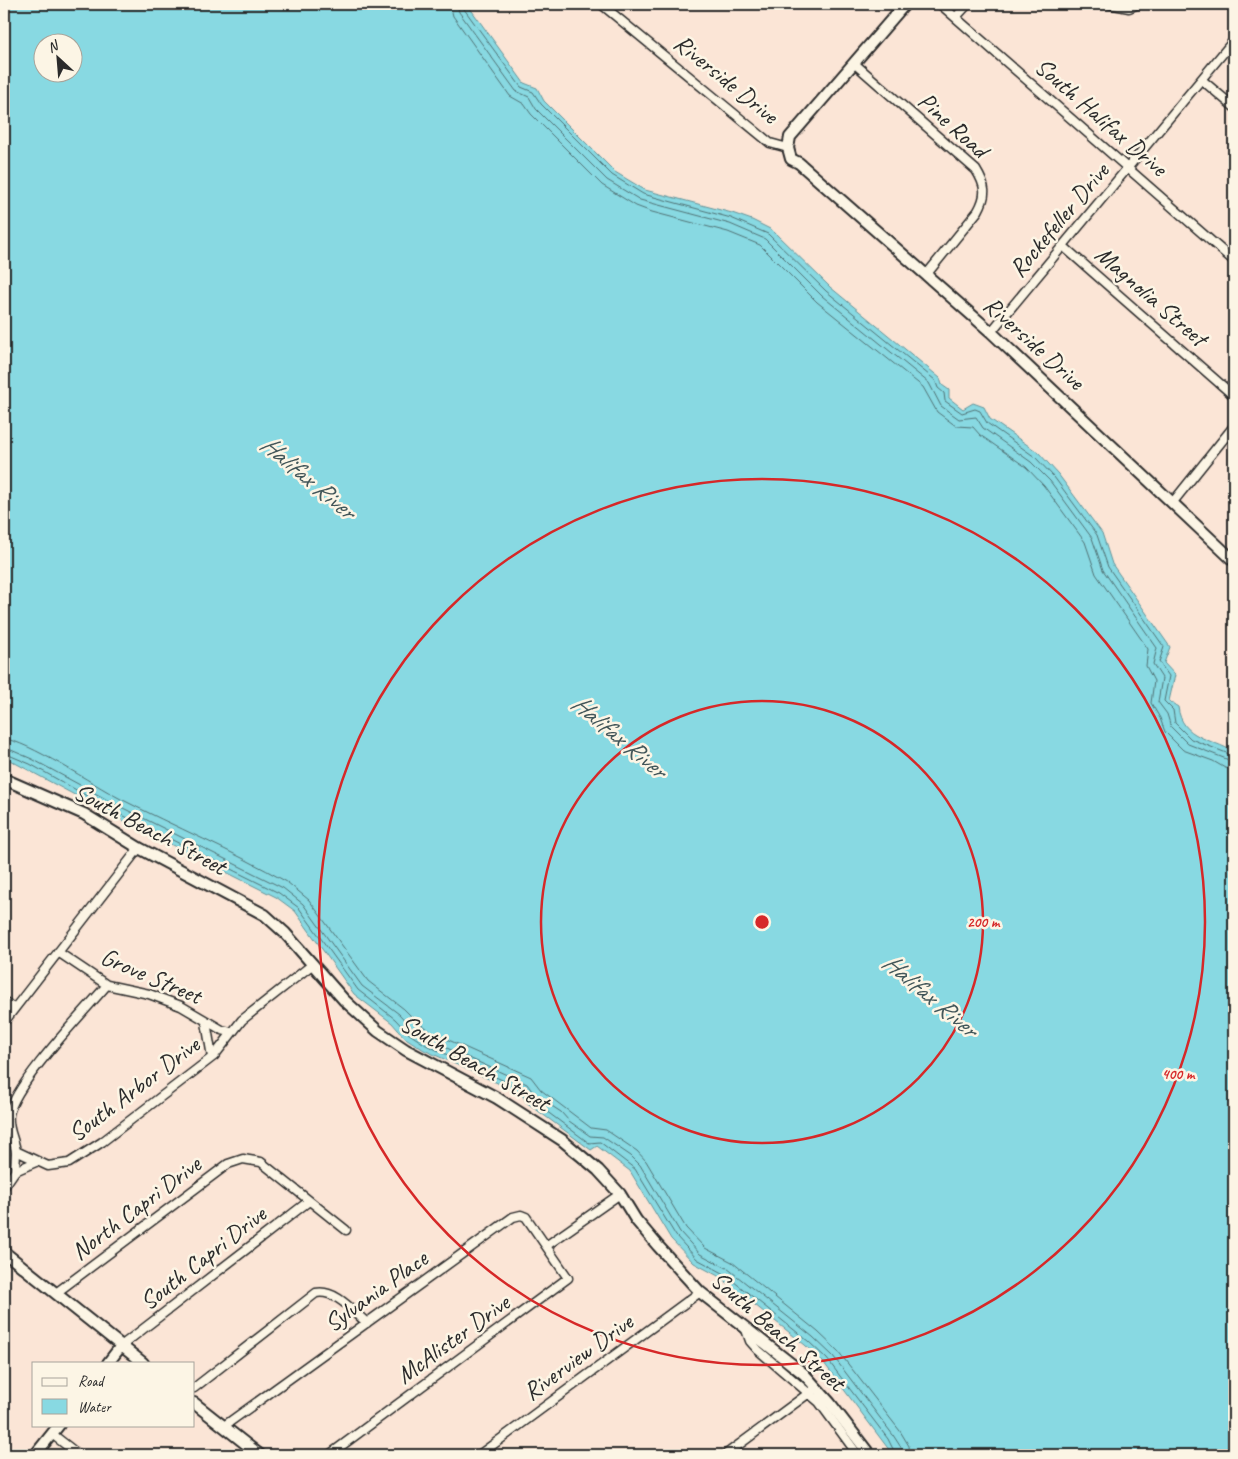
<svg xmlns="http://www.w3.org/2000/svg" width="1238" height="1459" font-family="Caveat,sans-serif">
	<rect width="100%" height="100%" fill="#fbe5d6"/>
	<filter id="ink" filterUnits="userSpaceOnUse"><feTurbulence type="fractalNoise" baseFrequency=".02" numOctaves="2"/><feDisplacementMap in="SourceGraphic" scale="10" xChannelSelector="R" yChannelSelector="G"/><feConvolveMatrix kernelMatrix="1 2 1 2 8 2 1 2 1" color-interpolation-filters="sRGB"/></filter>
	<g filter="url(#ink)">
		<!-- water -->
		<path fill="#88d9e2" stroke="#639399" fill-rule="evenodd" d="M 4,4 L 467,4 L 524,83 L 537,88 L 544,101 L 615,172 L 645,190 L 732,213 L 752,220 L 772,230 L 830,287 L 940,378 L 942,385 L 949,390 L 949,398 L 963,409 L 973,403 L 984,407 L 990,419 L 1039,453 L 1058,474 L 1102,533 L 1112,564 L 1170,647 L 1164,663 L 1175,675 L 1169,701 L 1178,707 C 1182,739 1211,738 1234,752 L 1234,1455 L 893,1455 L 824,1363 L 805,1345 L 720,1277 L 694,1263 L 671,1239 L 630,1171 L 597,1146 L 591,1150 L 526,1102 L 522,1094 L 424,1050 L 404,1037 L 392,1023 L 354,994 L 295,911 L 276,897 L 110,814 L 4,757 ZM 42,42 L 72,42 L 72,72 L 42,72 Z"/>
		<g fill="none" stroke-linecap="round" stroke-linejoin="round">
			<!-- shore -->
			<path stroke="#507174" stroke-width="1" d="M 450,4 L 453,16 L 510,96 L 524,104 L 531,114 L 602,185 L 636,206 L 652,212 L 728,232 L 760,245 L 817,302 L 923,387 L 937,412 L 956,426 L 973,427 L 980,435 L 1026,467 L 1044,486 L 1085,542 L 1096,574 L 1148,649 L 1146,666 L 1154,681 L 1151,703 L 1160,718 L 1165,732 L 1183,750 L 1213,761 L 1225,768 L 1234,769
				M 457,4 L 459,12 L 516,91 L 529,97 L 536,109 L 607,180 L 640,200 L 730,224 L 765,239 L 822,296 L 929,383 L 941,406 L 959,419 L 976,417 L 983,428 L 1031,462 L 1050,481 L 1092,538 L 1103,570 L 1157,648 L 1153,664 L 1162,678 L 1158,702 L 1167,714 L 1171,727 L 1188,744 L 1234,762
				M 463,4 L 464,9 L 521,87 L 533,92 L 541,104 L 612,175 L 643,194 L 731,218 L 768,234 L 826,291 L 935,380 L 938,388 L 944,393 L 945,401 L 962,413 L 975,409 L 980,411 L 987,423 L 1035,457 L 1054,477 L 1097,535 L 1108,567 L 1164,647 L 1159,662 L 1169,676 L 1164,701 L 1173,710 L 1175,723 L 1191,739 L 1234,756
				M 4,739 C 26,740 96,786 119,798 C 175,827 233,851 287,882 L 309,900 L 368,981 L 404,1009 L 417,1022 L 433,1033 L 531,1077 L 541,1090 L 591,1128 L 606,1130 L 637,1151 L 646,1161 L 686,1228 L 705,1248 L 732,1262 L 818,1332 L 838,1351 L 900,1431 L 909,1446 L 910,1455
				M 4,747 L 32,759 L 115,804 L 283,888 L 303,904 L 362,986 L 399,1014 L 412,1028 L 429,1040 L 527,1084 L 535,1095 L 561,1112 L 569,1121 L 590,1136 L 603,1137 L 631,1156 L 640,1165 L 680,1232 L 700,1254 L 727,1268 L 813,1337 L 833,1356 L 893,1435 L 902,1449 L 903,1455
				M 4,753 L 30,764 L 112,810 L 279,893 L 299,908 L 358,990 L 395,1019 L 408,1033 L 426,1045 L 524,1090 L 530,1099 L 589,1143 L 600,1142 L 635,1169 L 676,1236 L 697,1259 L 723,1273 L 808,1341 L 827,1359 L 888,1439 L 896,1455"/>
			<defs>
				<path id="minor" d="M 601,4 L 770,143 L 788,148
					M 940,4 L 1234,261
					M 1109,4 L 1129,8 L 1138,4
					M 956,17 L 968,4
					M 855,64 L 976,170 C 986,186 987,195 978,211 L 926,275
					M 1202,80 L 1234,107
					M 1063,246 L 1234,396
					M 991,332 L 1234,40
					M 1173,502 L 1234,426
					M 58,952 L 107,985 L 149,994 L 181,1006 L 222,1030 L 231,1032
					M 4,1001 L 14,1009
					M 4,1022 L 139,848
					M 206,1022 L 212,1057
					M 16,1151 L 48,1166 L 69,1163 L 102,1142 L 214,1056 L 242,1020 L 313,964
					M 15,1171 C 15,1165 16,1158 16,1152 C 15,1140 7,1129 9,1115 C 14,1084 84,1012 107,985
					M 4,1187 L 15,1171 L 38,1161
					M 546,1246 L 620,1194
					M 56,1293 L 228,1164 L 243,1159 L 261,1162 L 346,1230
					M 745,1327 L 750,1341 L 758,1350 L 819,1402 L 858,1455
					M 121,1346 L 309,1201
					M 194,1388 L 316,1293 C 335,1289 353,1311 367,1323
					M 224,1426 L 513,1217 L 521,1215 L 526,1217 L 568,1278 L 329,1455
					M 52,1434 L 79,1455
					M 479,1455 L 700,1292
					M 725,1455 L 813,1390"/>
				<path id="tertiary" d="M 905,4 L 790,137 L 788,148 L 791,159 L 799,163 L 991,332 L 1234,561
					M 4,779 L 84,814 L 139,848 L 265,915 L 285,933 L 344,1000 L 378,1031 L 406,1050 L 497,1098 L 562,1140 L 598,1170 L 620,1194 L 636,1220 L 658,1246 L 700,1292 L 804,1374 L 830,1403 L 870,1455
					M 4,1252 L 143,1363
					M 108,1363 L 121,1346
					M 194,1403 L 260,1455
					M 35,1455 L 59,1425"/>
			</defs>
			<!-- minor casing -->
			<use href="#minor" stroke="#2b2b2b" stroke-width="11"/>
			<!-- tertiary casing -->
			<use href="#tertiary" stroke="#2b2b2b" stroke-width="14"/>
			<!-- minor -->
			<use href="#minor" stroke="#fcf5e5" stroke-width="8"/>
			<!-- tertiary -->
			<use href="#tertiary" stroke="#fcf5e5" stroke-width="10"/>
		</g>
	</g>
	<!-- distance rings -->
	<g fill="none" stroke="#d62828" stroke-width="2.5">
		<circle cx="762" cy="922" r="221"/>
		<circle cx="762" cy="922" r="443"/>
	</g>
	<g text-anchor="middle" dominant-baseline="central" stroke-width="5" stroke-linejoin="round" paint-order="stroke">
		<!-- street labels -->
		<g font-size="25" fill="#2b2b2b" stroke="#fcf5e5">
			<text transform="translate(726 79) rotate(39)">Riverside Drive</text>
			<text transform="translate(1101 117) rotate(41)">South Halifax Drive</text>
			<text transform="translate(953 125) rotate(42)">Pine Road</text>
			<text transform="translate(1059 220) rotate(-50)">Rockefeller Drive</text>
			<text transform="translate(1151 296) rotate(41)">Magnolia Street</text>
			<text transform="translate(1034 343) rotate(42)">Riverside Drive</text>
			<text transform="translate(150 829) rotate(28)">South Beach Street</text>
			<text transform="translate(151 976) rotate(23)">Grove Street</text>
			<text transform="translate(475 1063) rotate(30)">South Beach Street</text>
			<text transform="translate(134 1089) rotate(-37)">South Arbor Drive</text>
			<text transform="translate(136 1208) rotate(-37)">North Capri Drive</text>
			<text transform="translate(203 1258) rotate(-38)">South Capri Drive</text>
			<text transform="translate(376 1291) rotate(-36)">Sylvania Place</text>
			<text transform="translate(778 1331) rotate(41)">South Beach Street</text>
			<text transform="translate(453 1339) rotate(-36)">McAlister Drive</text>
			<text transform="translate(578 1357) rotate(-36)">Riverview Drive</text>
		</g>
		<!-- water labels -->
		<g font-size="26" font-style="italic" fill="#425659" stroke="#fcf5e5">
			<text transform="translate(308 477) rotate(40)">Halifax River</text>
			<text transform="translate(619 736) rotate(40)">Halifax River</text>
			<text transform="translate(930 995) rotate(40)">Halifax River</text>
		</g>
	</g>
	<circle cx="762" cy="922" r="8" fill="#d62828" stroke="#fcf5e5" stroke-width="2.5"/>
	<g font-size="15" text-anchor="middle" font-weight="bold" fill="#d62828" stroke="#fcf5e5" stroke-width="5" stroke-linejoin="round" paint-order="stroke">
		<text x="983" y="927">200 m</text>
		<text x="1178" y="1079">400 m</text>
	</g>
	<!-- margin -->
	<rect width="1238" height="1459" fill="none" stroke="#fcf5e5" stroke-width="20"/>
	<rect x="10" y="10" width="1218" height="1439" fill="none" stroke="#2b2b2b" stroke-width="2" filter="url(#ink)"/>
	<!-- legend -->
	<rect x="32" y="1362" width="162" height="65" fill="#fcf5e5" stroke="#a8a49b"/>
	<rect x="42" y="1378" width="25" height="8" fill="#fcf5e5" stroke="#a8a49b"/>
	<text x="78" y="1386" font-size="15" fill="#2b2b2b">Road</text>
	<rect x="42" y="1399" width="25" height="15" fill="#88d9e2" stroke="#a8a49b"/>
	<text x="78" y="1412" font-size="15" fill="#2b2b2b">Water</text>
	<!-- north arrow -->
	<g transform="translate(58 58) rotate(334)"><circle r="24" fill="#fcf5e5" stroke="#a8a49b"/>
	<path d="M0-4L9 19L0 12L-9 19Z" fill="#2b2b2b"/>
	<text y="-8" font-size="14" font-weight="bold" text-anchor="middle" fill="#2b2b2b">N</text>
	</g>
</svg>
